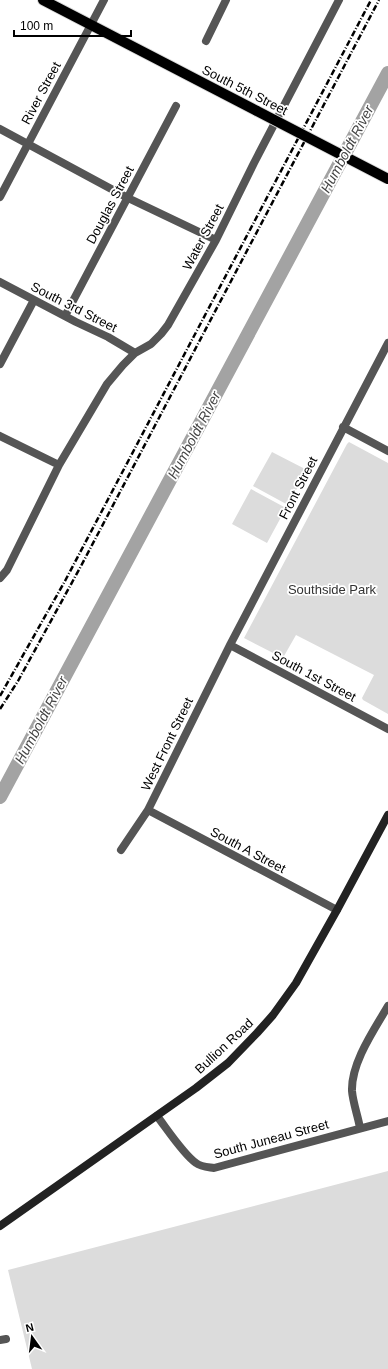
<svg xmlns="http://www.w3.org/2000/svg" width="388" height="1369" font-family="Helvetica,sans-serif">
	<rect width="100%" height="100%" fill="#fff"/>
	<!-- green -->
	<path fill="#dcdcdc" d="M 349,442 L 388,463 L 388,714 L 363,700 L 362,698 L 374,675 L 296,635 L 284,656 L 281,657 L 244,638 L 347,444 Z
		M 272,452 L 307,470 L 288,505 L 253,486 Z
		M 251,489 L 286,508 L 267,543 L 232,524 Z
		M 388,1171 L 388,1369 L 32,1369 L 8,1270 Z"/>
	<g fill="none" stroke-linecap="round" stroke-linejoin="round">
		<!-- river -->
		<path stroke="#a3a3a3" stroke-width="14" d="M 0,797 L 388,73"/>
		<defs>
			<path id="primary" d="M 43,0 L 257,111"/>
		</defs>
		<!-- primary casing -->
		<use href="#primary" stroke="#dbdbdb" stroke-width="12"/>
		<!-- street -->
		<path stroke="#555" stroke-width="8" d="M 206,41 L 226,0
			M 0,129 L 128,198 L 216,240
			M 0,197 L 104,0
			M 0,282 L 76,322 L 108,337 L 135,353
			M 65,316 L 176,106
			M 0,364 L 34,300
			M 343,427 L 388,451
			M 0,436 L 59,465
			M 0,578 L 7,570 L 59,465 L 107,384 L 123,365 L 135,353 L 151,344 L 161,334 L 168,325 L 216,240 L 254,163 L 339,0
			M 230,645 L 388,729
			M 148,810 L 337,910
			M 121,850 L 148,810 L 230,645 L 388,343
			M 157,1116 C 167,1129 184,1155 196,1163 C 201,1167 207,1167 214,1168 L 388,1121
			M 360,1128 C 358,1116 353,1103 352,1091 C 351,1063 374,1030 388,1006
			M 0,1340 L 6,1339"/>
		<!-- secondary -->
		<path stroke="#222" stroke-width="8" d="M 0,1226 L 196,1088 L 228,1063 L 257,1033 L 273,1015 L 296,983 L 337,910 L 388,815"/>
		<!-- primary -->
		<use href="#primary" stroke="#000" stroke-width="10"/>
		<!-- rail -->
		<path stroke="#000" stroke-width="2.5" stroke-dasharray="6 2 1 2" stroke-linecap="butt" d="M 0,696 L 65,581 L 371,0
			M 0,709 L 18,681 L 81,566 L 379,0"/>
		<defs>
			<path id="primary-bridge" d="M 257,111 L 388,179"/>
		</defs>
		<!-- primary-bridge casing -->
		<use href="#primary-bridge" stroke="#dbdbdb" stroke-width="12" stroke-linecap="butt"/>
		<!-- primary-bridge -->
		<use href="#primary-bridge" stroke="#000" stroke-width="10"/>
	</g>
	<g text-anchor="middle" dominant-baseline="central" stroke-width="3.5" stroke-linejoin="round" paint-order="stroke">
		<!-- street labels -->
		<g font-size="13" fill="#000" stroke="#fff">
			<text transform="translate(245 90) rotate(27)">South 5th Street</text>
			<text transform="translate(41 93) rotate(-62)">River Street</text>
			<text transform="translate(110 205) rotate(-62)">Douglas Street</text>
			<text transform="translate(203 237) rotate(-62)">Water Street</text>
			<text transform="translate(74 307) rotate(27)">South 3rd Street</text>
			<text transform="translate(298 488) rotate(-63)">Front Street</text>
			<text transform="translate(314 676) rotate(28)">South 1st Street</text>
			<text transform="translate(167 744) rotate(-64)">West Front Street</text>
			<text transform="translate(248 850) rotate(28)">South A Street</text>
			<text transform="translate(224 1046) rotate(-43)">Bullion Road</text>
			<text transform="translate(271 1139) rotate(-15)">South Juneau Street</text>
		</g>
		<!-- park labels -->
		<g font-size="13" fill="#333" stroke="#fff">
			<text x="332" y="589">Southside Park</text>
		</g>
		<!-- water labels -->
		<g font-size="14" font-style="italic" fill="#444" stroke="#fff">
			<text transform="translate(347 149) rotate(-62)">Humboldt River</text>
			<text transform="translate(194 435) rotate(-62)">Humboldt River</text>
			<text transform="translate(41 720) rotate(-62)">Humboldt River</text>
		</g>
	</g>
	<!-- north arrow -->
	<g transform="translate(32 1337) rotate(346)" stroke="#ffffff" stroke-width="3" paint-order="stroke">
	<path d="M0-3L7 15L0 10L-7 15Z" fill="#000000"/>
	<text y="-6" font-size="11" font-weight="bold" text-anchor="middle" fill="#000000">N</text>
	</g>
	<!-- scale -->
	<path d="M14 30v6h117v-6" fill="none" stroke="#000000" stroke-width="2"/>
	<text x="20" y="30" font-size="12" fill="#000000" stroke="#ffffff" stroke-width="3" paint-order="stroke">100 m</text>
</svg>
